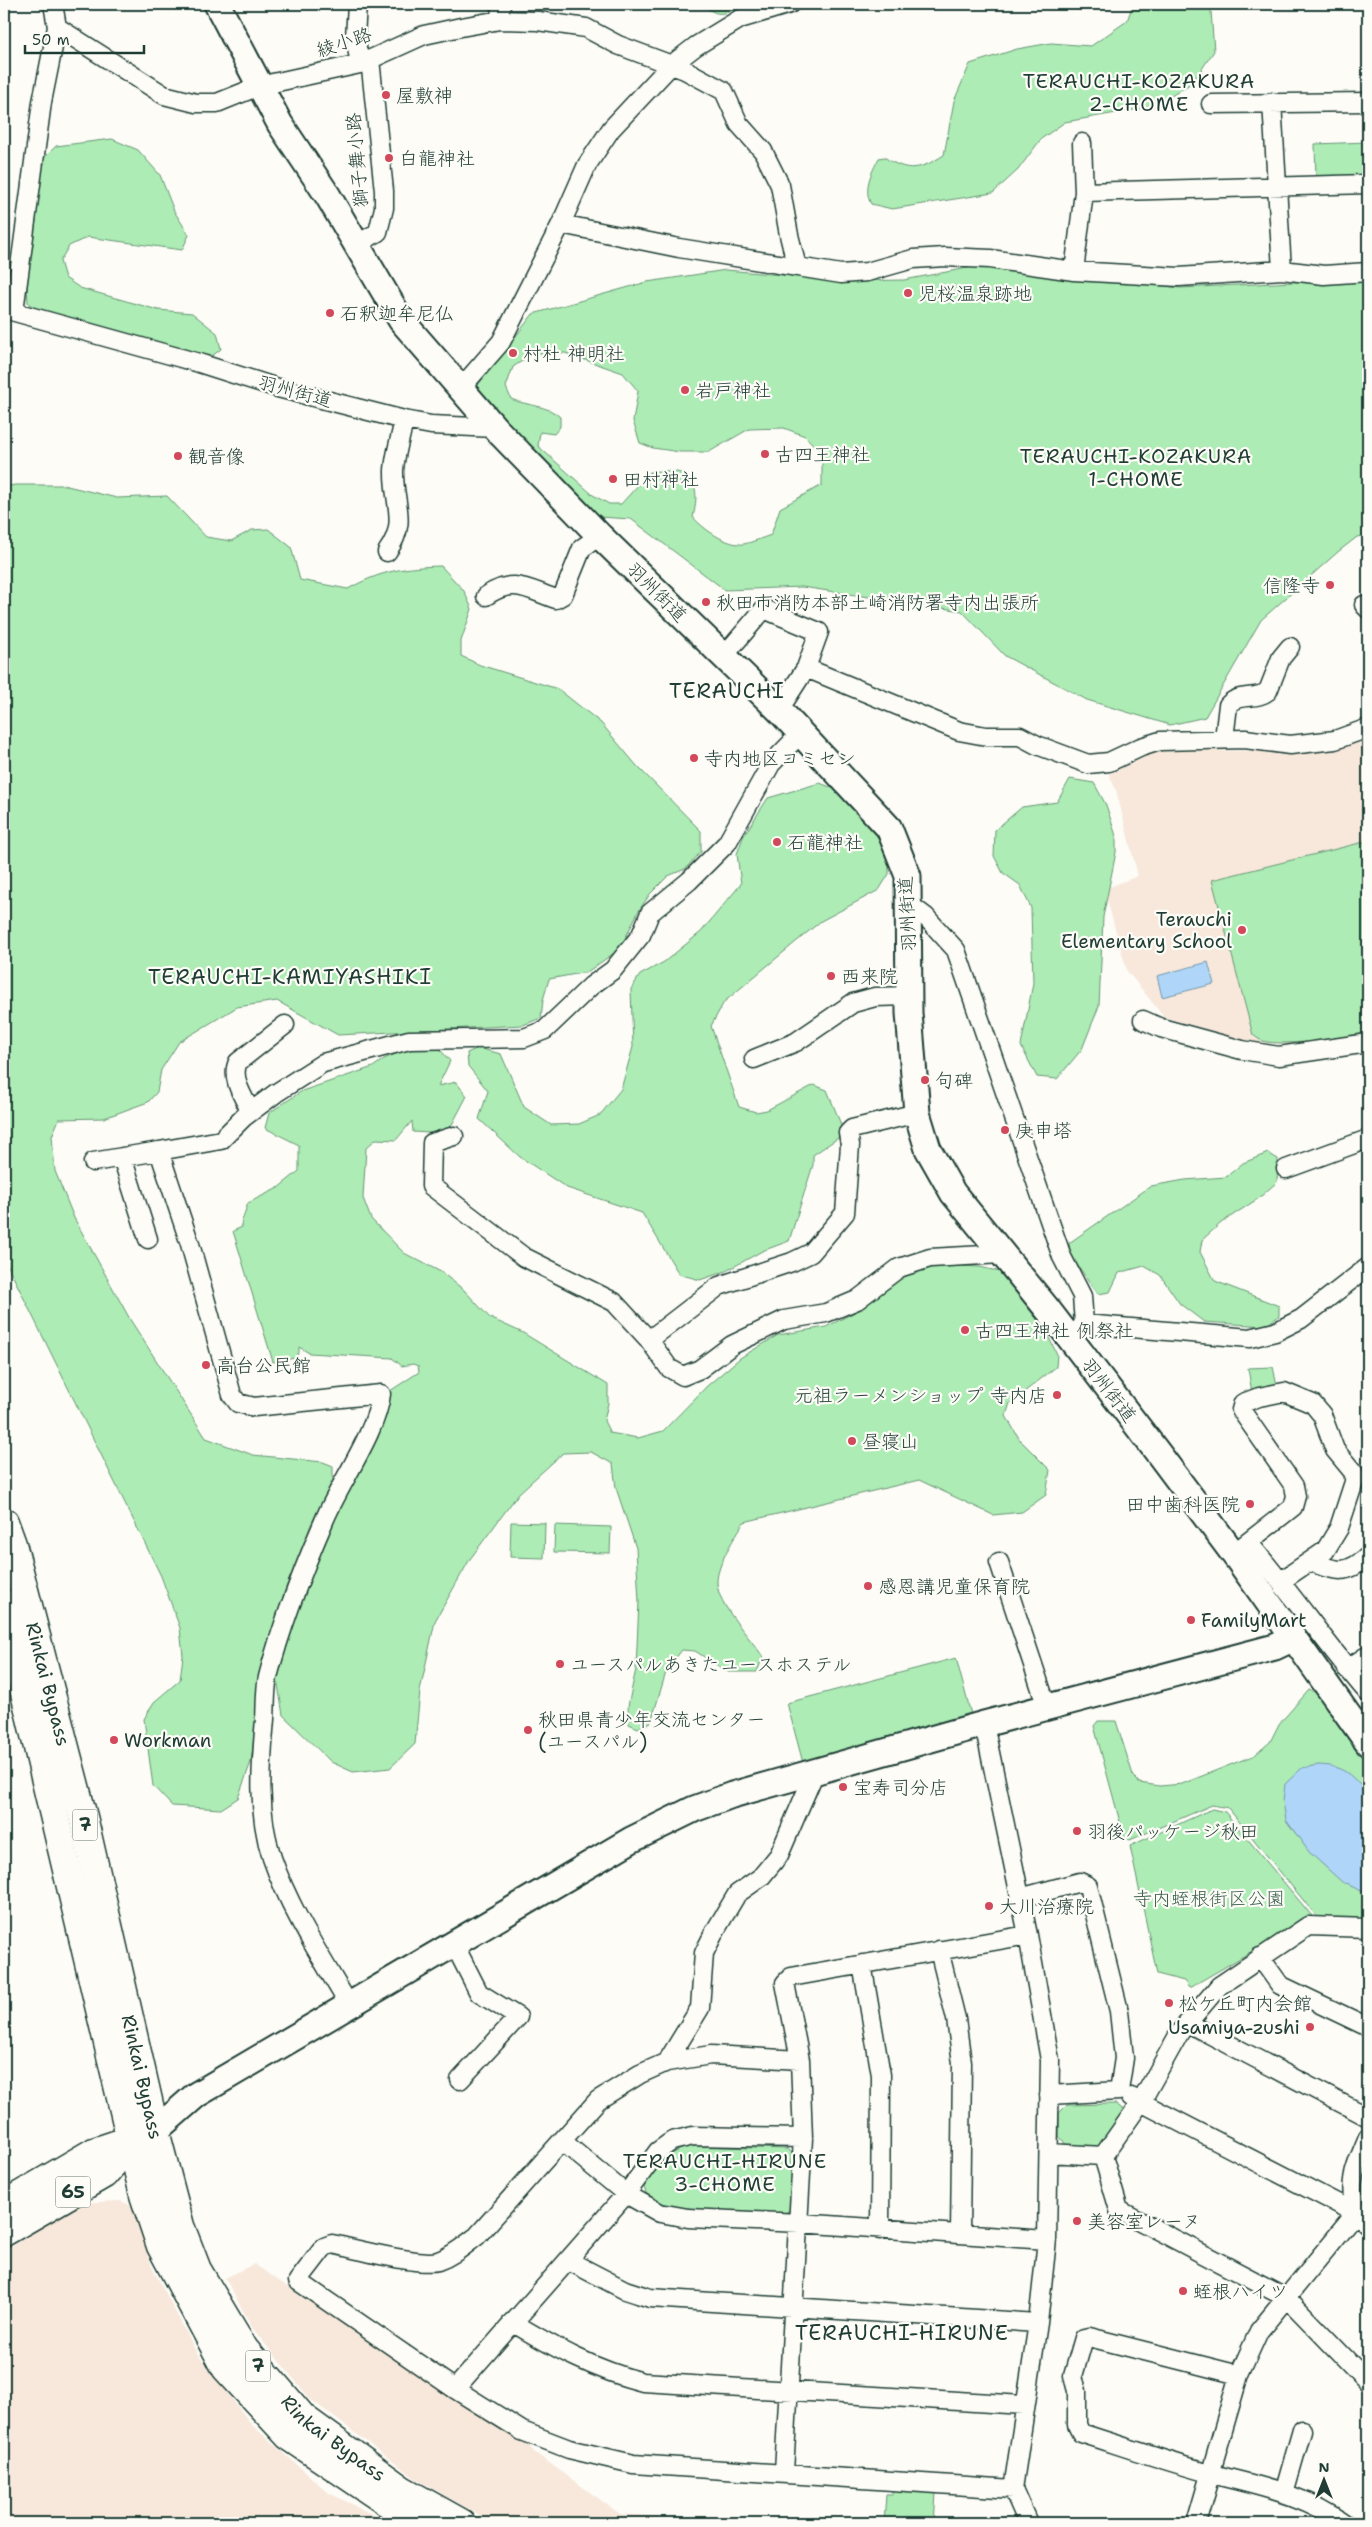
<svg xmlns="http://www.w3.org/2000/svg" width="1372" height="2527" font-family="'Shantell Sans','Klee One',sans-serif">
	<rect width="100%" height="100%" fill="#fdfcf7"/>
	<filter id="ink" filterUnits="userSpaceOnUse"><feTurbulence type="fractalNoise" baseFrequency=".02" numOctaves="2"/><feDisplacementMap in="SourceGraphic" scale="10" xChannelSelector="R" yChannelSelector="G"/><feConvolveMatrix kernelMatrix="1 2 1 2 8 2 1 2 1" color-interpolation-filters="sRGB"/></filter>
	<g filter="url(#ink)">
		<!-- built -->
		<path fill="#f7e8db" d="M 1368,735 L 1368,1037 L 1338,1041 L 1283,1044 L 1245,1041 L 1164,1017 L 1127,971 L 1104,889 L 1138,876 L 1116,790 L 1109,774 L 1160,750 L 1286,751 Z
			M 120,2201 L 133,2206 L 152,2267 L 197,2353 L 252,2425 L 329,2493 L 390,2523 L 4,2523 L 4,2252 L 78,2203 Z
			M 254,2264 L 425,2380 L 526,2442 L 534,2452 L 620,2514 L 748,2523 L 493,2523 L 416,2479 L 310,2399 L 253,2329 L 225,2278 Z"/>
		<!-- green -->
		<path fill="#adecb4" stroke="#669474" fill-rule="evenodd" d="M 703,4 L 737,4 L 737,7 C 724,16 714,16 703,4 Z
			M 1133,4 L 1214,4 L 1211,11 L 1214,51 L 1193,82 L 1156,106 L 1065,122 L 1041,139 L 1018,170 L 993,193 L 892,209 L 871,204 C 863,189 871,173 879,158 L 884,157 C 908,173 920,170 944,155 L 954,101 L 970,64 L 1017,49 L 1051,43 L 1091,46 L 1127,21 Z
			M 112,139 L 138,150 L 160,175 L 174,211 L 189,235 L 182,250 L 88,237 L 69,246 L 60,261 L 65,278 L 80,288 L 158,310 L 192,313 L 217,333 L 221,349 L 212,356 L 41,313 L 28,303 L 26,274 L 39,163 L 56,146 Z
			M 1368,142 L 1368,178 L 1316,180 L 1315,144 Z
			M 973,267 L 1058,274 L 1181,288 L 1368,278 L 1368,535 L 1357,537 L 1339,551 L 1261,620 L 1205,717 L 1170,725 L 1087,700 L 1005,656 L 962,611 L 802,587 L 725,590 L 631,519 L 599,517 L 474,390 L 533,314 L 647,282 L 726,270 L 847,281 L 904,280 ZM 534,353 L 565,353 L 623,373 L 638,391 L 633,421 L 640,443 L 653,448 L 680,452 L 709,452 L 749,429 L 784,428 L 805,436 L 822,454 L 822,485 L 780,508 L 771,535 C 762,538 753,542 744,544 C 727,546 703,529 693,517 C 703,478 687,467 650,472 L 621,504 L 609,504 L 593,495 L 538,446 L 540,432 L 554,434 L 560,427 L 560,417 C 548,405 527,406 511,399 L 506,387 L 513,367 Z
			M 15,485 L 63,485 L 117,498 L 167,496 L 206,537 L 231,541 L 252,530 L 268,529 L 291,547 L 300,580 L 348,589 C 380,571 405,567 441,566 L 464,591 L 472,609 L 461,641 L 461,656 L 480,665 L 558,689 L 601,723 L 637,766 L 701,831 L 701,852 L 685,869 L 668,876 L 650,894 L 638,912 L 620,949 L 587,972 L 549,979 L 543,1000 L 541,1018 L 523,1025 L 338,1035 L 277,1001 L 237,1007 L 179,1042 L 161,1070 L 157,1092 L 148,1102 L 104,1118 L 59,1119 L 52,1136 L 55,1171 L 74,1218 L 131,1321 L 206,1438 L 253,1455 L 323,1462 L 333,1466 L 333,1480 L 311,1525 L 285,1590 L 262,1671 L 251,1762 L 238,1798 L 221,1809 L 172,1806 L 153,1786 L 144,1719 L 154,1702 L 180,1680 L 183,1656 L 180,1628 L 161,1576 L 4,1258 L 4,487 Z
			M 1070,779 L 1094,783 L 1106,805 L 1116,836 L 1116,852 L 1103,917 L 1099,1006 L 1082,1049 L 1057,1079 L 1037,1077 L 1021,1046 L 1033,983 L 1031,908 L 1020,885 L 1003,873 L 994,856 L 995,830 L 1022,807 L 1057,802 Z
			M 820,783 L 835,789 L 870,818 L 889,853 L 889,874 L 879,890 L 821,921 L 724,1002 L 711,1026 L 739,1107 L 756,1112 L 767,1110 L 814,1085 L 827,1090 L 842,1127 L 841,1136 L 813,1155 L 813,1165 L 789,1241 L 762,1251 L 726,1271 L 700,1280 L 679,1274 L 642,1213 L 567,1188 L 520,1157 L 479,1119 L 488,1091 L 468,1066 L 467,1053 L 478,1048 L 501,1054 L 524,1107 L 551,1125 L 579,1124 L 600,1115 L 621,1089 L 633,1047 L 631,989 L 640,975 L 664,962 L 701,932 L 741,884 L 737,854 L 743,837 L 768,798 Z
			M 1368,841 L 1368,1033 C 1347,1038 1283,1047 1263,1041 C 1259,1040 1256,1037 1253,1035 L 1212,880 Z
			M 437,1046 L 450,1061 L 438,1086 L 456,1082 L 467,1096 L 447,1134 L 413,1132 L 412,1121 L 396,1140 L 376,1139 L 366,1148 L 363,1198 L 371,1219 L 404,1253 L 441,1272 L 464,1290 L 490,1318 L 523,1333 L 608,1385 L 608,1403 L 604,1421 L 610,1433 L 638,1438 L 663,1431 L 707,1386 L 740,1358 L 778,1335 L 826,1327 L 857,1311 L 905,1274 L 937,1265 L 980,1267 L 1001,1272 L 1045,1330 L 1057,1354 L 1056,1367 L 1010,1403 L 1006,1416 L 1020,1440 L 1050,1470 L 1046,1495 L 1022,1512 L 993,1515 L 919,1480 L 744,1522 C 735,1537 717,1564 717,1582 C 717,1605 751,1638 763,1657 L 757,1672 L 728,1672 L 695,1651 L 682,1650 L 667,1669 L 651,1722 L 638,1728 L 629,1724 L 628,1706 L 636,1669 L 639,1601 L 636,1548 L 616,1488 L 613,1464 L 591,1452 L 563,1453 L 519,1493 L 470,1559 L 435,1621 L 420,1691 L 415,1744 L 390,1768 L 353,1772 L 331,1762 L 283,1715 L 276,1673 L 298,1598 L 381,1421 L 390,1391 L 419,1372 L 418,1366 L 413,1364 L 402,1366 L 392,1358 L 309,1353 L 299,1347 L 299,1352 L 295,1358 L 273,1362 L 233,1231 L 242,1227 L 241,1224 L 248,1203 L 278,1188 L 299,1171 L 299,1145 L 265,1128 L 269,1113 L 302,1091 L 373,1067 L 384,1059 L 405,1050 Z
			M 1268,1153 L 1278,1159 L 1277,1182 L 1259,1198 L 1221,1223 L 1202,1240 L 1200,1252 L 1215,1281 L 1279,1306 L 1279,1316 L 1265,1326 L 1204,1322 L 1180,1304 L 1160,1275 L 1144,1266 L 1119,1273 L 1110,1292 L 1098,1294 L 1071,1256 L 1069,1243 L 1151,1186 L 1185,1180 L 1226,1177 L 1243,1163 Z
			M 1273,1367 L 1277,1385 L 1252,1393 L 1248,1368 Z
			M 511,1522 L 545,1523 L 544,1558 L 510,1557 Z
			M 555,1525 L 611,1527 L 610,1553 L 554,1552 Z
			M 956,1658 L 972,1718 L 803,1763 L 787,1703 Z
			M 1309,1690 L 1318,1693 L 1368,1764 L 1368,1794 L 1354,1779 L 1286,1820 C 1311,1855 1329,1875 1368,1894 L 1368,1918 L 1353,1919 L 1317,1917 L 1228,1808 L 1212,1805 L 1130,1840 L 1124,1837 L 1094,1726 L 1098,1721 L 1116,1721 L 1133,1775 L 1139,1783 L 1160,1786 L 1182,1784 L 1255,1755 L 1270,1742 L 1279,1724 Z
			M 1212,1809 L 1225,1812 L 1312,1916 L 1189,1988 L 1184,1981 L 1157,1974 L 1130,1846 Z
			M 1116,2104 L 1124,2110 L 1118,2126 L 1098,2147 L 1068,2147 L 1059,2136 L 1059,2113 L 1067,2105 Z
			M 687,2146 L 788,2149 L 796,2157 L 794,2207 L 785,2213 C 757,2213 667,2216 649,2198 C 647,2196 645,2190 644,2187 L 662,2159 Z
			M 892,2489 L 936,2492 L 934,2523 L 884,2523 L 886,2495 L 892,2495 Z"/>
		<!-- water -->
		<path fill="#afd5f8" stroke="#7598aa" d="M 1208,962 L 1214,984 L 1162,997 L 1157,976 Z
			M 1318,1765 C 1345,1766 1351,1775 1368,1794 L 1368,1894 L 1342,1882 L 1309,1852 L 1286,1820 L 1283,1801 L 1285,1784 L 1302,1768 Z"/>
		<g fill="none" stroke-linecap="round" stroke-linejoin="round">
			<defs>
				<path id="street" d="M 53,4 L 57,27
					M 357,4 L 355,37 L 360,64
					M 500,20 L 501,4
					M 1272,102 L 1282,270
					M 1211,104 L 1368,102
					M 1082,143 L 1084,192
					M 561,224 L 679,248 L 841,274 L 867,272 L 913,259 L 945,257 L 990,259 L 1074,271 L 1179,277 L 1282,270 L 1324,275 L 1368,272
					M 356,245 L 378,232 L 384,208 L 384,191 L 370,59
					M 1074,271 L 1084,192 L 1368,184
					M 4,309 L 199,363 L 278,388 L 404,420 L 431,425 L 495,428
					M 14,311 L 42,102 L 57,27 L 164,95 L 196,103 L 217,103 L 259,86 L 360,64 L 424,35 L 461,27 L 500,20 L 538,21 L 586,28 L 618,45 L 685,70 L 724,91 L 739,124 L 763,151 L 780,185 L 789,235 L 797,267
					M 461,388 L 501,342 L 561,224 L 587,165 L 611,129 L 670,66 L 696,46 L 740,19 L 790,4
					M 387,552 C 409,521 393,504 394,470 C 395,454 401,436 404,420
					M 486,596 C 513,577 527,589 556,599 L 563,595 L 582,548 L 600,536
					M 1364,605 L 1368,609
					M 723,657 L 764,609 L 819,632 L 806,668
					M 779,710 L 806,668 L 959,731 L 986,736 L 1020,736 L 1037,745 L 1088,764 L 1109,762 L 1141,747 L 1160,741 L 1245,739 L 1290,745 L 1335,740 L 1368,728
					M 1224,739 L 1228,705 C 1240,692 1256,701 1268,691 L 1281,658 L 1290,647
					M 910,905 L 926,917 L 956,950 L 1062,1257 L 1082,1296 L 1084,1324 L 1070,1339
					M 1143,1020 L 1161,1028 L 1242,1050 L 1279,1056 L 1368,1043
					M 754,1059 L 796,1042 L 853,1003 L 875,997 L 909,996
					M 251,1112 C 244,1098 230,1078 238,1062 L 285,1025
					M 454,1136 L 432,1143 L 431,1186 L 524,1257 L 614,1302 L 649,1340 L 669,1368 L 683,1376 L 700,1369 L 732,1345 L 784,1320 L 826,1313 L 857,1300 L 899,1268 L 930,1258 L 1002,1254
					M 122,1157 L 148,1239
					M 93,1162 L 159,1151
					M 1286,1169 L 1368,1139
					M 1084,1324 L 1250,1338 L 1275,1332 L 1301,1319 L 1368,1267
					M 649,1340 L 719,1286 L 792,1262 L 811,1253 L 845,1213 L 850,1145 L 848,1133 L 852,1129 L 917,1113
					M 1248,1542 C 1290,1591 1326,1644 1368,1693
					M 1234,1553 L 1293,1507 L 1296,1496 L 1294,1486 L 1241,1410 L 1243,1403 L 1259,1397 L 1284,1392 L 1313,1404 L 1322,1415 L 1335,1450 L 1354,1473 L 1354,1482 L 1339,1528 L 1325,1551 L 1281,1581
					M 999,1562 L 1047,1707
					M 1311,1562 C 1337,1572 1347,1575 1368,1556
					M 1347,1669 L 1368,1655
					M 984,1724 L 1028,1935 L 1050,2060 L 1047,2240 L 1038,2323 L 1013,2489 L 1028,2523
					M 1020,1898 L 1080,1882 L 1088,1886 L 1119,2011 L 1124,2058 L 1119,2091 L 1049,2095
					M 453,1942 L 479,1993 L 518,2017 L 460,2080
					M 939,1950 L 956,2019 L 962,2063 L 960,2234
					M 1260,1957 L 1280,1985 L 1368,2027
					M 862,1964 L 881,2075 L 880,2230
					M 349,2005 C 321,1957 290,1910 272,1858 C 257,1813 261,1764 265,1719 C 266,1705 265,1690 268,1677 C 282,1623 302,1572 324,1521 C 339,1484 377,1432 381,1394 L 254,1407 L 238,1403 L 232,1395 L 190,1244 L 159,1151 L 221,1140 L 244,1117 L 276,1093 L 323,1063 L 409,1040 L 524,1038 L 545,1030 L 591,986 L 613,970 L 641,935 L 650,913 L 689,881 L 727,843 L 771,764 L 800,734
					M 1188,2023 L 1368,2117
					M 800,2060 L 711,2055 L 667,2062 L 640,2074 L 598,2100 L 477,2236 C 465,2245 453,2256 438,2261 C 418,2266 355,2249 332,2244 L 324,2247 L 298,2281 L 455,2389 L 522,2431 L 569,2449 L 633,2464 L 1013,2489
					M 667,2062 L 700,2008 L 704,1953 L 715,1931 L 737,1894 L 761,1877 L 779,1855 L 815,1772
					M 1131,2097 L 1356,2213 L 1368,2225
					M 562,2141 L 626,2194 L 660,2213 L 688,2218 L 800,2223 L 1047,2240
					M 1049,2153 L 1103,2156
					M 1103,2156 L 1141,2102 L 1180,2032 L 1219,1986 L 1308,1926 L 1368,1928
					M 1103,2156 L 1119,2210 L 1287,2298 L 1368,2382
					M 1356,2213 C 1347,2181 1356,2166 1368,2137
					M 569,2261 L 625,2290 L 650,2298 L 1038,2323
					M 512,2322 C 555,2348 595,2370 643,2382 L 1024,2405
					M 1239,2375 L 1089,2337 L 1084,2338 L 1073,2376 L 1077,2391 L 1077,2425 L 1081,2433 C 1125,2447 1168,2462 1213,2474 C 1260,2487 1304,2494 1344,2523
					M 455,2389 L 626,2194 L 658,2151 L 672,2141 L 693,2136 L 803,2138
					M 784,2472 L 803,2138 L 800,2060 L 785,1983 L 791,1977 L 1028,1935
					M 1284,2493 L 1302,2430
					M 1196,2523 L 1239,2375 L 1259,2331 L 1356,2213"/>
				<path id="secondary" d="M 217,4 L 280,124 L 328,196 L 401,320 L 495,428 L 600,536 L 779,710 L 889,828 L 908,876 L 909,1013 L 917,1113 L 928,1149 L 953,1193 L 1049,1311 L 1158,1453 L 1239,1561 L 1368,1743
					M 155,2131 L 196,2095 L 631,1840 L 694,1809 L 732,1795 L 984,1724 L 1275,1647 L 1294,1638"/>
				<path id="primary" d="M 4,2205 L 94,2152 L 154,2132
					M 4,2232 L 104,2174 L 132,2141"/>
				<g id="highway">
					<path id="s1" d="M 4,1522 L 12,1544 L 84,1821 L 155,2131 L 180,2226 L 197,2270 L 244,2349 L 303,2418 L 402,2490 L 461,2523"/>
					<path d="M 4,1604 L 144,2195 L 161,2246 L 226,2368 L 289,2436 L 418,2523"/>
				</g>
			</defs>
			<!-- street casing -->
			<use href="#street" stroke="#1f3d34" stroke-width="21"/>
			<!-- secondary casing -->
			<use href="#secondary" stroke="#1f3d34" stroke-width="29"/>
			<!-- primary casing -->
			<use href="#primary" stroke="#1f3d34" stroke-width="31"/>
			<!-- highway casing -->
			<use href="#highway" stroke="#1f3d34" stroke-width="31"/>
			<!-- street -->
			<use href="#street" stroke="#fdfcf7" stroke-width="18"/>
			<!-- secondary -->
			<use href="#secondary" stroke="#fdfcf7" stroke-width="25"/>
			<!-- primary -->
			<use href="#primary" stroke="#fdfcf7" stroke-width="28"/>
			<!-- highway -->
			<use href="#highway" stroke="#fdfcf7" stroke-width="28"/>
		</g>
	</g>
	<!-- markers -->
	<g fill="#d1495b" stroke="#fdfcf7" stroke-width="2">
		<circle cx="386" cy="95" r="5"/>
		<circle cx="389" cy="158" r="5"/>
		<circle cx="908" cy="293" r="5"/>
		<circle cx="330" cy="313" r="5"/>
		<circle cx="513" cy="353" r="5"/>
		<circle cx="685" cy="390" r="5"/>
		<circle cx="765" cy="454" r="5"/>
		<circle cx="178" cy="456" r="5"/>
		<circle cx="613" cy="479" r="5"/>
		<circle cx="1330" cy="585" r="5"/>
		<circle cx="706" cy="602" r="5"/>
		<circle cx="694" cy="758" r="5"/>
		<circle cx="777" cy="842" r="5"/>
		<circle cx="1242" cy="930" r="5"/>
		<circle cx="831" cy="976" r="5"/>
		<circle cx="925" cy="1080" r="5"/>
		<circle cx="1005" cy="1130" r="5"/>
		<circle cx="965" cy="1330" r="5"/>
		<circle cx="206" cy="1365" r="5"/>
		<circle cx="1057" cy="1395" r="5"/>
		<circle cx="852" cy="1441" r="5"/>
		<circle cx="1250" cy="1504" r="5"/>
		<circle cx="868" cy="1586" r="5"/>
		<circle cx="1191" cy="1620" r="5"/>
		<circle cx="560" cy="1664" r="5"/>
		<circle cx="528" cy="1730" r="5"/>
		<circle cx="114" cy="1740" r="5"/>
		<circle cx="843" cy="1787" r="5"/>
		<circle cx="1077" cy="1831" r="5"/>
		<circle cx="989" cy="1906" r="5"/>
		<circle cx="1169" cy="2003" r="5"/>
		<circle cx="1310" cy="2027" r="5"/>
		<circle cx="1077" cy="2221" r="5"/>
		<circle cx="1183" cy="2291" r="5"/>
	</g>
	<g text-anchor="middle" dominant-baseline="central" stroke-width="4.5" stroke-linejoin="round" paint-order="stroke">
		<!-- shield labels -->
		<g fill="#fdfcf7" stroke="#62766e" stroke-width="1">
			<rect x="72.5" y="1809.5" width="25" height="31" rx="4"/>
			<rect x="55.5" y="2176.5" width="35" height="31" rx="4"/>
			<rect x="245.5" y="2350.5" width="25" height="31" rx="4"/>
		</g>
		<g font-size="18" font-weight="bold" fill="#1f3d34">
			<text x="85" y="1825">7</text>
			<text x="73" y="2192">65</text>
			<text x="258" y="2366">7</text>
		</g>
		<!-- street labels -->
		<g font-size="19" fill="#1f3d34" stroke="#fdfcf7">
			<text transform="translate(344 42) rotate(-18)">綾小路</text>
			<text transform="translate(357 160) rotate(-95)">獅子舞小路</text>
			<text transform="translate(295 391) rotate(15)">羽州街道</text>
			<text transform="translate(657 592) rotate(45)">羽州街道</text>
			<text transform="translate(907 914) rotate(-93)">羽州街道</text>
			<text transform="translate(1109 1390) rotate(52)">羽州街道</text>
			<text stroke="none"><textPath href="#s1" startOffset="168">Rinkai Bypass</textPath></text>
			<text stroke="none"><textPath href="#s1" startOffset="572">Rinkai Bypass</textPath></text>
			<text stroke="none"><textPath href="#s1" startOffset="992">Rinkai Bypass</textPath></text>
		</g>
		<!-- poi labels -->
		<g font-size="19" fill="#1f3d34" stroke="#fdfcf7" text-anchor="start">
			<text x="396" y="95">屋敷神</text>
			<text x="399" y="158">白龍神社</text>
			<text x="918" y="293">児桜温泉跡地</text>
			<text x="340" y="313">石釈迦牟尼仏</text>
			<text x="523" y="353">村杜 神明社</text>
			<text x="695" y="390">岩戸神社</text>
			<text x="775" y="454">古四王神社</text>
			<text x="188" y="456">観音像</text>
			<text x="623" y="479">田村神社</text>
			<text x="1320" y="585" text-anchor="end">信隆寺</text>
			<text x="716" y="602">秋田市消防本部土崎消防署寺内出張所</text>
			<text x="704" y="758">寺内地区コミセン</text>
			<text x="787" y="842">石龍神社</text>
			<text x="1232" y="919" text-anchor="end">Terauchi<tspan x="1232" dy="22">Elementary School</tspan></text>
			<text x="841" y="976">西来院</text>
			<text x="935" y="1080">句碑</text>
			<text x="1015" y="1130">庚申塔</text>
			<text x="975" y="1330">古四王神社 例祭社</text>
			<text x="216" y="1365">高台公民館</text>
			<text x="1047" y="1395" text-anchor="end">元祖ラーメンショップ 寺内店</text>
			<text x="862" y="1441">昼寝山</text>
			<text x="1240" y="1504" text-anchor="end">田中歯科医院</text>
			<text x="878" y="1586">感恩講児童保育院</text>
			<text x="1201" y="1620">FamilyMart</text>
			<text x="570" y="1664">ユースパルあきたユースホステル</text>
			<text x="538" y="1719">秋田県青少年交流センター<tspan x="538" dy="22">(ユースパル)</tspan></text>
			<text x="124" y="1740">Workman</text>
			<text x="853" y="1787">宝寿司分店</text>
			<text x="1087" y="1831">羽後パッケージ秋田</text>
			<text x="999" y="1906">大川治療院</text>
			<text x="1179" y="2003">松ケ丘町内会館</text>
			<text x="1300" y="2027" text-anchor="end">Usamiya-zushi</text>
			<text x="1087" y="2221">美容室レーヌ</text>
			<text x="1193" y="2291">蛭根ハイツ</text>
		</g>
		<!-- park labels -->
		<g font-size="19" fill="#3b604e" stroke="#fdfcf7">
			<text x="1209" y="1898">寺内蛭根街区公園</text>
		</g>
		<!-- neighbourhood labels -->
		<g font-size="20" letter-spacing="1" fill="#1f3d34" stroke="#fdfcf7">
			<text x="1139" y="81">TERAUCHI-KOZAKURA<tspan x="1139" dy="23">2-CHOME</tspan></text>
			<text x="1136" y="456">TERAUCHI-KOZAKURA<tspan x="1136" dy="23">1-CHOME</tspan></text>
			<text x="725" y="2161">TERAUCHI-HIRUNE<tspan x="725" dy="23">3-CHOME</tspan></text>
		</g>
		<!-- quarter labels -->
		<g font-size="21" letter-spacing="1" fill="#1f3d34" stroke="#fdfcf7">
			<text x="727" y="691">TERAUCHI</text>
			<text x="290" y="977">TERAUCHI-KAMIYASHIKI</text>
			<text x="902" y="2333">TERAUCHI-HIRUNE</text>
		</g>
	</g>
	<!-- margin -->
	<rect width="1372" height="2527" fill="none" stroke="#fdfcf7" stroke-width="20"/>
	<rect x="10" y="10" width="1352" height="2507" fill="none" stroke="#1f3d34" stroke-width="2" filter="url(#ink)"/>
	<!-- north arrow -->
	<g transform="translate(1324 2480)" stroke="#fdfcf7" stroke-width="4" paint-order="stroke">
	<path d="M0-4L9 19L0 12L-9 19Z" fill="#1f3d34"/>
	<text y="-8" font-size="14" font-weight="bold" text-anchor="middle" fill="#1f3d34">N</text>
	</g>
	<!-- scale -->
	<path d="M25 45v8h119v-8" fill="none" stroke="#1f3d34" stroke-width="2.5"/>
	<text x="32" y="45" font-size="15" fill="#1f3d34" stroke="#fdfcf7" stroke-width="4" paint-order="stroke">50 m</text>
</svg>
